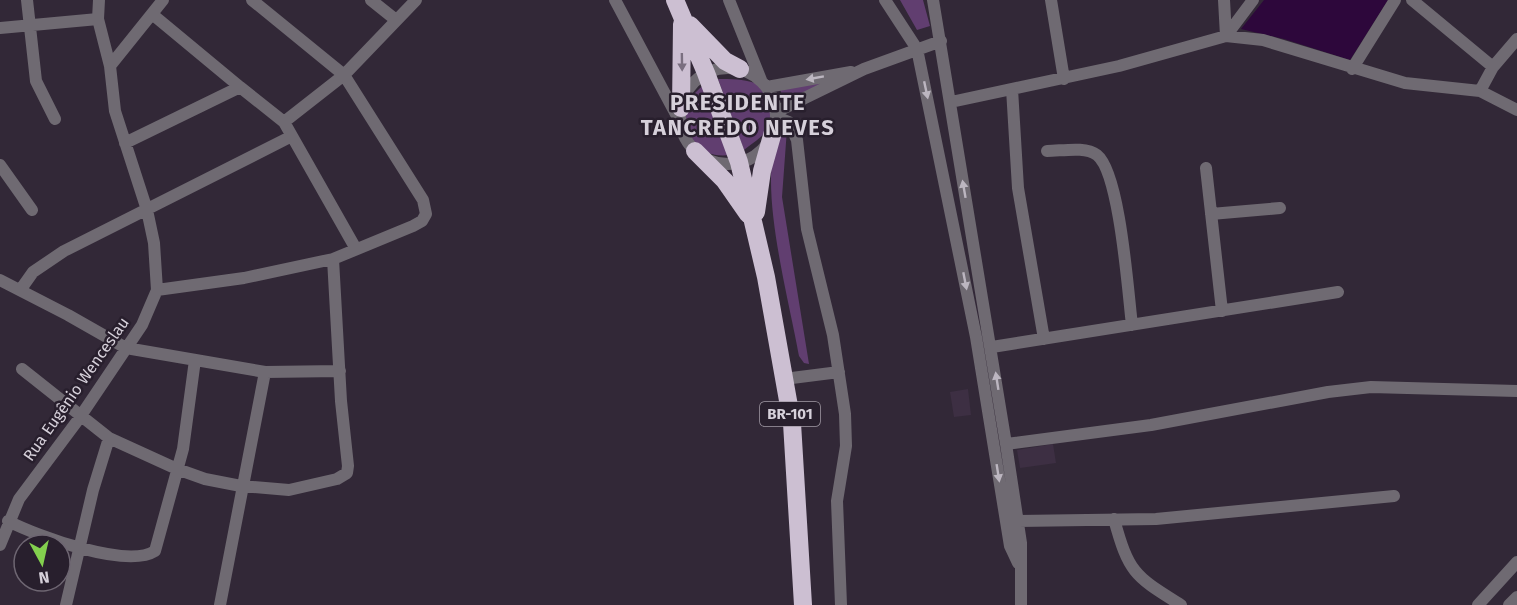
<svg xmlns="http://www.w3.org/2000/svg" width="1517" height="605" font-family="'Fira Sans',sans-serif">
	<rect width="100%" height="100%" fill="#322837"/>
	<!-- built -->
	<path fill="#3d2f43" d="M 968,389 L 971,415 L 954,417 L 950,392 Z
		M 1053,444 L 1056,463 L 1020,468 L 1017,450 Z"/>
	<!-- green -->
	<path fill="#613e70" d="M 900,0 L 923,0 L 930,26 L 917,30 Z
		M 839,78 L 788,100 L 783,99 L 780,89 Z
		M 718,79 C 731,79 743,79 755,83 C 773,91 775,118 765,132 C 760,139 750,145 744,150 Z
		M 704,85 L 730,155 C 687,161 667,111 704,85 Z
		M 787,129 L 782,197 L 809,364 L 804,363 L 799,356 C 790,304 759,191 776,144 C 778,139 783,134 787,129 Z"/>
	<!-- water -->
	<path fill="#2d073b" d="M 1264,0 L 1388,0 L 1350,60 L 1284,39 L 1241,29 Z"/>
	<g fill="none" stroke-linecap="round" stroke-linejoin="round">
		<!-- minor -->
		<path stroke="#6f6a72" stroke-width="12" d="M 27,0 L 36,81 L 55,119
			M 371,0 L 396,20
			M 615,0 L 679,120
			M 729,0 L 761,80
			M 885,0 L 917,49 L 976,337 L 1010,546 L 1018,563
			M 933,0 L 1006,444 L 1021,543 L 1021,605
			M 1051,0 L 1064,79
			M 1224,0 L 1226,36
			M 1412,0 L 1493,67
			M 0,28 L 98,19
			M 1226,36 L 1253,0
			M 110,66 L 163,0
			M680 116a48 48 0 1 1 96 0a48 48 0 1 1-96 0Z
			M 1352,69 L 1395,0
			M 240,87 L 284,122 L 356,249
			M 767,87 L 851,72
			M 1012,89 L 1018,188 L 1044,339
			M 1480,91 L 1493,67 L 1517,39
			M 951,102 L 1119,66 L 1226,36 L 1263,40 L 1405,83 L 1480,91 L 1517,110
			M 776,112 L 864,69 L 941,41
			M 776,117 L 789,122 L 797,140 L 807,229 L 833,335 L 845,414 L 846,446 L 837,501 L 841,605
			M 284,122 L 344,75 L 416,0
			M 125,143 L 240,87 L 152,14
			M 1047,151 C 1062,151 1085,146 1097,155 C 1120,173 1128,293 1132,325
			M 0,165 L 32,210
			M 1206,168 L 1222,311
			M 1211,214 L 1280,208
			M 0,280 L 68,315 L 126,348 L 265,372 L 340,371
			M 21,289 L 33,272 L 64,251 L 292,136
			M 157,290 L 244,278 L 333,259 L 413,226 L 422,221 L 426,214 L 423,200 L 344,75 L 252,0
			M 992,347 L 1338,292
			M 22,369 L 109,438 L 177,469 L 205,479 L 241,486 L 289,490 L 337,479 L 347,473 L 348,466 L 341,401 L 333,259
			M 784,379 L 839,372
			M 1006,444 L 1151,425 L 1328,392 L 1371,387 L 1517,391
			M 1114,519 C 1129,574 1135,576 1181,605
			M 8,521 C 37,536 127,569 155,551 L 183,449 L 195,360
			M 1018,521 L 1156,519 L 1394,496
			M 0,545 L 19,499 L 78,420 L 142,325 L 157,290 L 154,243 L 147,210 L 115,111 L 110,66 L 98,19 L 99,0
			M 66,605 L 93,490 L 109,438
			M 220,605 L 265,372
			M 1478,605 L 1517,562
			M 1509,605 L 1517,597"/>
		<!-- highway -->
		<path stroke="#ccbfd2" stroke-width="18" d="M 675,0 L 706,73 L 739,162 L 766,277 L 792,423 L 803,605
			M 690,25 L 725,61 L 740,69
			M 681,108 L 682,24
			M 695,151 L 725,181 L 748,214
			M 756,212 L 762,171 L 773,132"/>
	</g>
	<!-- one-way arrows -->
	<defs><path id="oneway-solid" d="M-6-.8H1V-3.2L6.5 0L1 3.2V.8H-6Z" transform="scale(1.5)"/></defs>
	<use fill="#7a6f80" href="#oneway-solid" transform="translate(682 62) rotate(89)"/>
	<g fill="#bcb6c0">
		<use href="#oneway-solid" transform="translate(815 78) rotate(170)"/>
		<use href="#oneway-solid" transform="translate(926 90) rotate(78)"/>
		<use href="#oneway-solid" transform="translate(964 189) rotate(-100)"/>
		<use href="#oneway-solid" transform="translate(965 281) rotate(79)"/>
		<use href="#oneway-solid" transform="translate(997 381) rotate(-99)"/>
		<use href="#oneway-solid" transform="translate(998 473) rotate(81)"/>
	</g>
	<g text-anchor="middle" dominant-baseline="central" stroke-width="5" stroke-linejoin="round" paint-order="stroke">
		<!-- shield labels -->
		<rect fill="#281f2d" stroke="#a29ba6" stroke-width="1.5" x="760" y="402" width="60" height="24" rx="4.5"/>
		<g font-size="15" font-weight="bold" fill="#d6d0da">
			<text x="790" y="414">BR-101</text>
		</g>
		<!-- street labels -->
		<g font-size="16" fill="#d6d0da" stroke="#281f2d">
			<text transform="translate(76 389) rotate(-55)">Rua Eugênio Wenceslau</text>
		</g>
		<!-- district labels -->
		<g font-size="22" font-weight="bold" letter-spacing="1.5" fill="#d6d0da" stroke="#281f2d">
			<text x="738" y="102">PRESIDENTE<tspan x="738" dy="25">TANCREDO NEVES</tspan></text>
		</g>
	</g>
	<!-- north arrow -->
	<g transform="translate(42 563) rotate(172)"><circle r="28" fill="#281f2d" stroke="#6e6672" stroke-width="1.5"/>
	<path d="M0-4.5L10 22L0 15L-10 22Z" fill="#83d04e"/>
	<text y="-9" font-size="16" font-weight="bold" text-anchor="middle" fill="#d6d0da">N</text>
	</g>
</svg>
